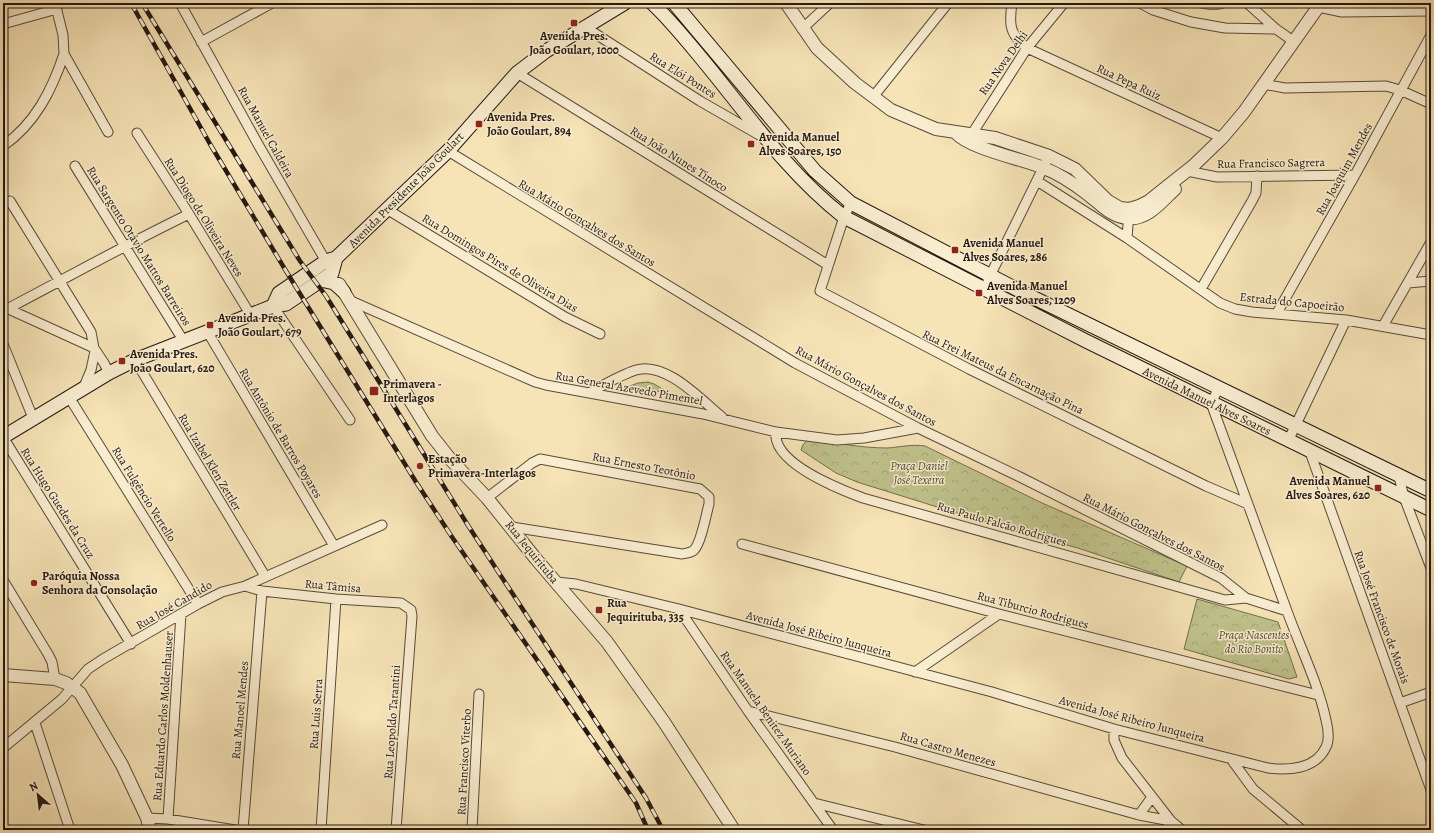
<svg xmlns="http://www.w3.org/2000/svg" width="1434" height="833" font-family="Alegreya,serif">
	<defs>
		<pattern id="park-crowns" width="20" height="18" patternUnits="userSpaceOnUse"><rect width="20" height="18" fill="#c0c38c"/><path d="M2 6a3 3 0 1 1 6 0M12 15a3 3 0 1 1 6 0" fill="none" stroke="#a5a778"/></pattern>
	</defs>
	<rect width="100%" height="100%" fill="#f6e3b6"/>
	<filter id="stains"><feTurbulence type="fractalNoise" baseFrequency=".005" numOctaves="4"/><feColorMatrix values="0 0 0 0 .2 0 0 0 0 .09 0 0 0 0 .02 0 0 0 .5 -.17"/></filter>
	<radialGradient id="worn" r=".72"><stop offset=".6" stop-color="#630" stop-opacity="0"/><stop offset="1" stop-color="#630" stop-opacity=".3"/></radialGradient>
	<!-- park -->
	<path fill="url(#park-crowns)" stroke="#726e4f" d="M 1187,3 L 1227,3 L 1224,8 C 1213,12 1197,8 1187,3 Z
		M 648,382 L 654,384 L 669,393 L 627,387 L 638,383 Z
		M 809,438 C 835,443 861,448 888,448 C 900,447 912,444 925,446 L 1042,503 L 1187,566 L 1179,582 L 1078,548 L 1024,534 L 857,482 L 836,473 L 801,450 L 803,445 Z
		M 1197,599 L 1278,622 L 1297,677 L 1289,679 L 1184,649 Z"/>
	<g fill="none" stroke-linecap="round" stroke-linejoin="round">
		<defs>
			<path id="minor" d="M 55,3 L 63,35 L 64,54 L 108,132
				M 180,3 L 259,146 L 328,265
				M 1012,3 C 1009,24 1009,34 1027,48 L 1222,138
				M 1140,3 L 1153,10 L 1191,22 L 1225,28 L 1276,29 L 1293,41
				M 1247,3 L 1276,29
				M 1318,7 L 1342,12 L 1431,11
				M 3,24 L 57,9
				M 585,27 L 700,101 L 761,136
				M 802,29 L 830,3
				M 201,42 L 272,3
				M 517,73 L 828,265
				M 1263,84 L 1285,88 L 1386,86 L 1400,90 L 1431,104
				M 873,97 L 948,3
				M 137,133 L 189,214 L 250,314
				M 968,140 L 1027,48 L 1064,3
				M 3,146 C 35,124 52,90 64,54
				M 448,151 L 795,363 L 918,428 L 1020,477 L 1221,578 L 1246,598 L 1287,611
				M 75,166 L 183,340
				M 1187,171 L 1217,177 L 1355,175
				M 1037,181 L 1127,238
				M 10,201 L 91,332 L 94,348 L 104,363 L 109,373
				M 851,203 L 844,217 L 820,291 L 969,369 L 1206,486 L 1248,504
				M 388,210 L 565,317 L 600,334
				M 1129,212 L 1127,238 L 1220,303 L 1235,309 L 1252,312 L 1346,320 L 1431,335
				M 988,280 L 1046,162
				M 1408,283 L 1431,281
				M 1201,289 L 1252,201 L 1256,193 L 1257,176
				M 349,300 L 535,382 L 546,385 L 703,414 L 776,432 L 837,440 L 864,438 L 918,428
				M 273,306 L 350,420
				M 4,307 L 94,348
				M 7,309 C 68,277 127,244 189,214
				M 1277,313 L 1355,175 L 1431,35
				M 1383,326 L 1431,242
				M 207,331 L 334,546
				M 3,344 L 33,418
				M 135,360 L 265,576
				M 83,389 L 91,370 L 95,351
				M 589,393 C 604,385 620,375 636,370 C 666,361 701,400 722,417
				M 69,397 L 198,604
				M 776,432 C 772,463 839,489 863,498 L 1225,600 L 1246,598
				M 3,437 L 131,644
				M 1288,441 L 1346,320
				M 1310,452 L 1431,790
				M 1398,473 L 1404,497 L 1431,568
				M 487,498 L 532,463 L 540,459 L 700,489 L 709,497 L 709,504 C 706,515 701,543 694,550 C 691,553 686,553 682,554 L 512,527
				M 742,544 L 999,614 L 1318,695
				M 3,580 L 48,654 L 52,662 L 55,679
				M 556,582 L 576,584 L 679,609 L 992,692 L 1114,729 L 1268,768 C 1289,771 1316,769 1326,747 C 1330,739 1328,728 1326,720 C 1318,683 1300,647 1287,611 C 1262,542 1237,473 1211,403 L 1219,388
				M 245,586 L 262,591 L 336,599 L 401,603 L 411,610 L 412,616 L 396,830
				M 679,609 L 748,711 L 833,830
				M 915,672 L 999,614
				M 1400,703 L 1431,692
				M 748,711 L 895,747 L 1139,815 L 1171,821 L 1182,830
				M 35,723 L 70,830
				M 1114,729 L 1114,740 L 1122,758 L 1171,821 L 1167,830
				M 3,748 L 62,699 L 88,669 L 103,659 L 198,604 L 222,592 L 245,586 L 382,525
				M 1231,759 L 1253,789 L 1302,830
				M 814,803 L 924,830
				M 1139,815 L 1152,797
				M 147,818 L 168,819 L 235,830
				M 168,819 L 181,614
				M 243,830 L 262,591
				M 321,830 L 336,599
				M 472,830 L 479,694"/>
			<path id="tertiary" d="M 786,3 L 817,48 L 855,83 L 891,110 L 936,129 L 995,138 L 1049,156 L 1075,169 L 1108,201 L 1120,208 L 1129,209 L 1139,206 L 1149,201 L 1169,185 L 1193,166 L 1222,138 L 1244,112 L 1321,3
				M 956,133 C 970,149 1023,159 1044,168 C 1059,174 1073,183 1086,193 C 1100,203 1109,216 1127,218 C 1147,221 1162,201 1175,189
				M 339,284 L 432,436 L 451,460 L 487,498 L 536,559 L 607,642 L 664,722 L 734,830
				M 3,675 L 55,679 L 66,683 L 80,693 L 122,765 L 147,818 L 150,830"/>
			<path id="secondary" d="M 652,3 C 668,18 683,36 697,53 C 744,109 786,172 844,217 L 1086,341 L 1431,510
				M 674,3 L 815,171 L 851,203 L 1024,293 L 1431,491
				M 321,280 L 334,283 L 344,292
				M 273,306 L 279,293 L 326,261 L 336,258 L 448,151 L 517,73 L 546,51 L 625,3
				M 3,437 L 109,373 L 135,360 L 273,306 L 286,304 L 332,273 L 336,258"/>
		</defs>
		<!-- minor casing -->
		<use href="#minor" stroke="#584b3b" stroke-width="11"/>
		<!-- tertiary casing -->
		<use href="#tertiary" stroke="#584b3b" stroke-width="14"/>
		<!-- secondary casing -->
		<use href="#secondary" stroke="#241812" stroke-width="15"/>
		<!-- minor -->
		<use href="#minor" stroke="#f9edd0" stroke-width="9"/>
		<!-- tertiary -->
		<use href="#tertiary" stroke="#f9edd0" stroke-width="12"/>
		<!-- secondary -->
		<use href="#secondary" stroke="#f9edd0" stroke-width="13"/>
		<defs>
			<path id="rail" d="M 131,3 L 210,144 L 286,271 L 416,482 L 452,537 L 636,803 L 648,830
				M 142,3 L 300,261 L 326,296 L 469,527 L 646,798 L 663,830"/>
		</defs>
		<!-- rail casing -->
		<use href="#rail" stroke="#241812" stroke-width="4.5"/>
		<!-- rail -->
		<use href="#rail" stroke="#f9edd0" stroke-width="3" stroke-dasharray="9" stroke-linecap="butt"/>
	</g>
	<!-- markers -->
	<g fill="#8f2418" stroke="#f9edd0" stroke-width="1.5">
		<rect x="570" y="19" width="8" height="8" rx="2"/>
		<rect x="475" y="120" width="8" height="8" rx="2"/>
		<rect x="747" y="140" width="8" height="8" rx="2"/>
		<rect x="951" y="246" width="8" height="8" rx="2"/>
		<rect x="975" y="289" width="8" height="8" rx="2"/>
		<rect x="206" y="321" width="8" height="8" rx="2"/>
		<rect x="118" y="357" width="8" height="8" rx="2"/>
		<rect x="369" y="386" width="10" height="10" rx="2"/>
		<circle cx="420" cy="466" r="4"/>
		<rect x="1374" y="484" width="8" height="8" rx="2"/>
		<circle cx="34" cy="583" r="4"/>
		<rect x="595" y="606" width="8" height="8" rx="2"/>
	</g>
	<g text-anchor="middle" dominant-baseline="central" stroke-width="3" stroke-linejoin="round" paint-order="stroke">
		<!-- poi labels -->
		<g font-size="12" font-weight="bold" fill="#241812" stroke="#f9edd0" text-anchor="start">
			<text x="574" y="36" text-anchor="middle">Avenida Pres.<tspan x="574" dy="14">João Goulart, 1000</tspan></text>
			<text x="487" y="117">Avenida Pres.<tspan x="487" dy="14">João Goulart, 894</tspan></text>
			<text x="759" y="137">Avenida Manuel<tspan x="759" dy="14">Alves Soares, 150</tspan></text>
			<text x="963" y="243">Avenida Manuel<tspan x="963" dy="14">Alves Soares, 286</tspan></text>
			<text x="987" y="286">Avenida Manuel<tspan x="987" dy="14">Alves Soares, 1209</tspan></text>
			<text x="218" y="318">Avenida Pres.<tspan x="218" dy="14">João Goulart, 679</tspan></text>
			<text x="130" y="354">Avenida Pres.<tspan x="130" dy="14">João Goulart, 620</tspan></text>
			<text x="383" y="384">Primavera -<tspan x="383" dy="14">Interlagos</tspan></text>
			<text x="428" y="459">Estação<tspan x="428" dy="14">Primavera-Interlagos</tspan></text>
			<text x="1370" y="481" text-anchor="end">Avenida Manuel<tspan x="1370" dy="14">Alves Soares, 620</tspan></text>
			<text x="42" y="576">Paróquia Nossa<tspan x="42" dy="14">Senhora da Consolação</tspan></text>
			<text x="607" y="603">Rua<tspan x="607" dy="14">Jequirituba, 335</tspan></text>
		</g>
		<!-- street labels -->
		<g font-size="12" fill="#241812" stroke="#f9edd0">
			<text transform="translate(1003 63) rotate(-55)">Rua Nova Delhi</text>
			<text transform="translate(683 75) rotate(32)">Rua Elói Pontes</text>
			<text transform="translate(1129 82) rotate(25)">Rua Pepa Ruiz</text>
			<text transform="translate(266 132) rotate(61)">Rua Manuel Caldeira</text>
			<text transform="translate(679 159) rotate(32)">Rua João Nunes Tinoco</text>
			<text transform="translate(1271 163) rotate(-1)">Rua Francisco Sagrera</text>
			<text transform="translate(1344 169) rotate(-61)">Rua Joaquim Mendes</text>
			<text transform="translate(406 190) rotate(-45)">Avenida Presidente João Goulart</text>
			<text transform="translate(204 217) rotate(58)">Rua Diogo de Oliveira Neves</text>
			<text transform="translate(587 223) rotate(31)">Rua Mário Gonçalves dos Santos</text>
			<text transform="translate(139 246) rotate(58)">Rua Sargento Otávio Mattos Barreiros</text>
			<text transform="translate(500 263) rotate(31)">Rua Domingos Pires de Oliveira Dias</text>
			<text transform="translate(1292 302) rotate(6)">Estrada do Capoeirão</text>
			<text transform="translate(1003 372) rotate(26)">Rua Frei Mateus da Encarnação Pina</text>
			<text transform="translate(866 386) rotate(28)">Rua Mário Gonçalves dos Santos</text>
			<text transform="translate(629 388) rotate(10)">Rua General Azevedo Pimentel</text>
			<text transform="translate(1207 401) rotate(26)">Avenida Manuel Alves Soares</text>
			<text transform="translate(281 433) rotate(59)">Rua Antônio de Barros Poyares</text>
			<text transform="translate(210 462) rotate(59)">Rua Izabel Klen Zettler</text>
			<text transform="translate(644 466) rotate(11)">Rua Ernesto Teotônio</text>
			<text transform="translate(144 494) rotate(58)">Rua Fulgêncio Vertello</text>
			<text transform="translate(58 503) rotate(58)">Rua Hugo Guedes da Cruz</text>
			<text transform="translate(1002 524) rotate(16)">Rua Paulo Falcão Rodrigues</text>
			<text transform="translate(1154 532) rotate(27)">Rua Mário Gonçalves dos Santos</text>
			<text transform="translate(532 552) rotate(51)">Rua Jequirituba</text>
			<text transform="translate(333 586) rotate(5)">Rua Tâmisa</text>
			<text transform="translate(174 605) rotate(-30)">Rua José Candido</text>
			<text transform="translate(1033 610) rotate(15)">Rua Tiburcio Rodrigues</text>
			<text transform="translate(1382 617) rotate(70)">Rua José Francisco de Morais</text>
			<text transform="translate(819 634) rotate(15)">Avenida José Ribeiro Junqueira</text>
			<text transform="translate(240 710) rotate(-85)">Rua Manoel Mendes</text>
			<text transform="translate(766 713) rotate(55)">Rua Manuela Benitez Muriano</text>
			<text transform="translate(316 714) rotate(-86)">Rua Luis Serra</text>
			<text transform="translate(163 716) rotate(-86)">Rua Eduardo Carlos Moldenhauser</text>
			<text transform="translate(1132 719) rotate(15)">Avenida José Ribeiro Junqueira</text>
			<text transform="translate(392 722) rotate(-86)">Rua Leopoldo Tarantini</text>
			<text transform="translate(948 749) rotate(16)">Rua Castro Menezes</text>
			<text transform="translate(464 762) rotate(-87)">Rua Francisco Viterbo</text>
		</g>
		<!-- park labels -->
		<g font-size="12" font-style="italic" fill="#534b37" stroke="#f9edd0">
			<text x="919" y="466">Praça Daniel<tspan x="919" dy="14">José Texeira</tspan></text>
			<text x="1254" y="635">Praça Nascentes<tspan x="1254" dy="14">do Rio Bonito</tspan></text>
		</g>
	</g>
	<!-- margin -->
	<rect width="1434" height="833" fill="none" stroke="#f6e3b6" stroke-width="16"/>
	<rect x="4" y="4" width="1426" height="825" fill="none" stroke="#241812" stroke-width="2"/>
	<rect x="8" y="8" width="1418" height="817" fill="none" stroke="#241812"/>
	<!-- north arrow -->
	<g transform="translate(38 795) rotate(332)" stroke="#f9edd0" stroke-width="3" paint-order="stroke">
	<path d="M0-3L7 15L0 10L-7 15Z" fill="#241812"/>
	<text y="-6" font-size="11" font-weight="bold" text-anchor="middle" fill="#241812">N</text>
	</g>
	<rect width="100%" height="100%" filter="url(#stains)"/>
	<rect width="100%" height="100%" fill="url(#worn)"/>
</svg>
